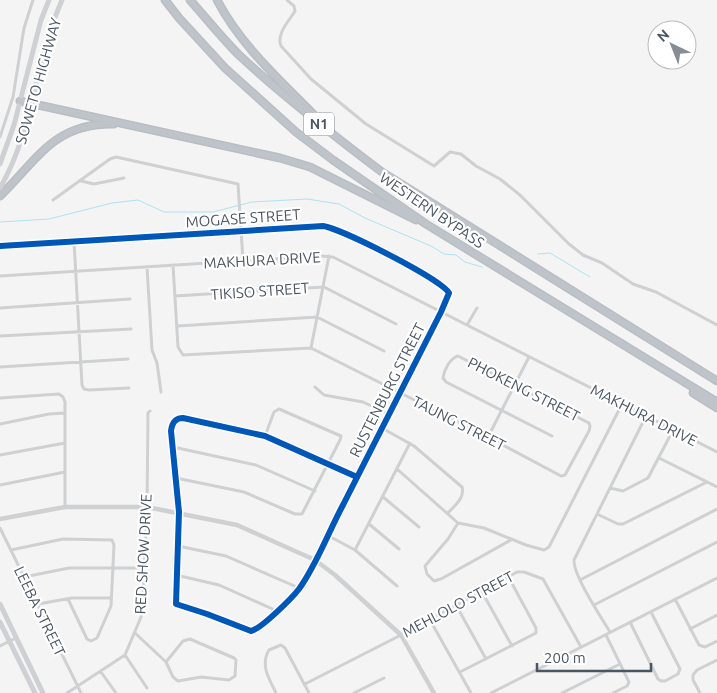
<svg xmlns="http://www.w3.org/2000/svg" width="717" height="693" font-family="Ubuntu,sans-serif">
	<rect width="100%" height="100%" fill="#f4f4f4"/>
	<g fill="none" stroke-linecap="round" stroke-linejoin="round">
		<!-- stream -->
		<path stroke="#aee2f0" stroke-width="1" d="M 0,222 L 49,219 L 112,203 L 138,200 L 164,212 L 213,212 L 252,202 L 307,199 L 339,204 L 365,218 L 431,246 L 444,254 L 456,255 L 465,262 L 482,267
			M 538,254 L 550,253 L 590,277"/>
		<defs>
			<path id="motorway" d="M 165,0 L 179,18 L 225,68 L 296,132 L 333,160 L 426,224 L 717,402
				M 190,0 C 206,18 222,38 239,55 C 284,97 333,135 382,172 L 717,381
				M 217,0 C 241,46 280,80 316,117
				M 20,101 L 280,158 L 310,167 L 416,220
				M 0,196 C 38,159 54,123 114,124
				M 693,393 L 717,408"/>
		</defs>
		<!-- motorway casing -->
		<use href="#motorway" stroke="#b9bec3" stroke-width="9"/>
		<!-- minor -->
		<path stroke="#ced0d2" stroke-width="3" d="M 287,0 L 294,6 L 295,11 C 289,21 276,34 281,46 L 311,79 L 366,124 L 434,166 L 450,152 L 461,154 L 476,166 L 500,179 L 520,195 L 569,244 L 583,255 L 602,263 L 633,284 L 656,292 L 717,325
			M 0,137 L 13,97 L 24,28 L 33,0
			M 81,181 L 94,184 L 124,178
			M 53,200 L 110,159 L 116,157 L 238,184 L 243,261
			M 74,241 L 82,385 L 84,389 L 89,390 L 129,388
			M 0,246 L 323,226 C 342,229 441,279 449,293 L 441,312 C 408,376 376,441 343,505 C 329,531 316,566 299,589 C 292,598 261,629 251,631 L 207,614 L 176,604 L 179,512 L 171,431 C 172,423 175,418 183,418 L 265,436 L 357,477
			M 173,265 L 178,347 L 183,355 L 311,348 L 488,437 L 561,476 L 565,475 L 589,431 L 590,426 L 589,423 L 458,356 C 450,358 444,370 443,378 L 446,382 L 552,436
			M 147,267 L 152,350 L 157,363 L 161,392
			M 0,276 L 321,256 L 333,257 L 717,452
			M 175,296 L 324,287 L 396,324
			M 0,308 L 130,299
			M 467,325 L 477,308
			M 178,326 L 317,317 L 384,351
			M 0,336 L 131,329
			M 311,348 L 329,256
			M 0,367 L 128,359
			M 315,387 L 324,395 L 363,402 L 388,414
			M 0,398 L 59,394 L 63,397 L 65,402 L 65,507
			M 0,424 L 49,414 L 65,413
			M 382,428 L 414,446 L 462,487 C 465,498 455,505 448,513
			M 488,437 L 529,357
			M 173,447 L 256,465 L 315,491
			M 0,455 L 65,443
			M 659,458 L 717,487
			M 397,469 L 458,523 L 484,528 L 526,545 L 544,550 L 549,547 L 622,404
			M 176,478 L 244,492 L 295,514 L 302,514 L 340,440 L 341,436 L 279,409 L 274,412 L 265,436
			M 0,485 L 65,472
			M 610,488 L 623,491 L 648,478 L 673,430
			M 383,497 L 419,527
			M 597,514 L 618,524 L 623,524 L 707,482
			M 458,523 L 448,539 L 425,566 L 427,574 L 434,581 L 441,579 L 511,540
			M 369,524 L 399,549
			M 0,528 L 81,693
			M 327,535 L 355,550 L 397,586
			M 178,546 L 226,556 L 299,588
			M 11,550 L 63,539 L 112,540 L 114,545 L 111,606 L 97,638 L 91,641 L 87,639 L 68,599
			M 355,550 L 410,443
			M 176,575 L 219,585 L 277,611
			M 24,577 L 69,568 L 145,568
			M 580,580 L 717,509
			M 481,590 L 512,646
			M 675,599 L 699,645 L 705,647 L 717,641
			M 38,604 L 72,598 L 111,598
			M 456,605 L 486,659
			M 594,605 L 717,542
			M 430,620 L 471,693
			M 630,622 L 658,679 L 661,681 L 665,681 L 678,674 L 680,669 L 651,612
			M 690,629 L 717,615
			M 610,632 C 601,617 573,575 574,560 L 646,416
			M 135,633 L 166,662 L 173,677 L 178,681 L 201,677 L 229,680 L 235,676 L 236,660 L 234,658 L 190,639 L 183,641 L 166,662
			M 606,635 L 629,682 L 627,686 L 613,693
			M 0,646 L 16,638
			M 125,655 L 147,688
			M 101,672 L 116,693
			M 460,672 L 536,633 L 536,628 L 508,576
			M 305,684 L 401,635 L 517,572 L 524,572 L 543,579 L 581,647
			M 67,693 L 125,655 L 141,617 L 143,596 L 147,507 L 148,413 L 150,411
			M 276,693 C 269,679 260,665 269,650 L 281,645 L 285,648 L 309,693
			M 354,693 L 384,678
			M 491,693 L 717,578
			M 562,693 L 620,664
			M 700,693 L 693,680 L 693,675 L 697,670 L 717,660"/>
		<!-- tertiary -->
		<path stroke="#ced0d2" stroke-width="4.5" d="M 0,519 L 65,507 L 147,507 L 237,525 L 315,560 L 335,575 L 401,635 L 434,693"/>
		<!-- secondary -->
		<path stroke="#ced0d4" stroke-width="5" d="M 0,164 L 14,125 L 41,20 L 49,0
			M 0,188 C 34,130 35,61 62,0
			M 0,604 L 43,693
			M 0,622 L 35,693"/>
		<!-- motorway -->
		<use href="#motorway" stroke="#bec4c9" stroke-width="6"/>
		<defs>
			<path id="cycleway" d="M 0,246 L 323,226 C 342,229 441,279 449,293 L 441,312 C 408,376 376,441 343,505 C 329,531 316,566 299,589 C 292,598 261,629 251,631 L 207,614 L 176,604 L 179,512 L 171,431 C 172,423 175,418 183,418 L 265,436 L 357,477"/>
		</defs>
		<!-- cycleway casing -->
		<use href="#cycleway" stroke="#fff" stroke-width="9"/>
		<!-- cycleway -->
		<use href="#cycleway" stroke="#0057b8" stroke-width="6"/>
	</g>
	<g text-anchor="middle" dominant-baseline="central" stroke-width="4.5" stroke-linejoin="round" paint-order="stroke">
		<!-- shield labels -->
		<rect fill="#fff" stroke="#808990" stroke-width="1" x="304" y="112.5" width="30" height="23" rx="4"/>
		<g font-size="14" font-weight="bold" fill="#4a5661">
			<text x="319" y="124">N1</text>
		</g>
		<!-- street labels -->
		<g font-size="15" fill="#4a5661" stroke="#fff">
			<text transform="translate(38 81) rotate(-74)">SOWETO HIGHWAY</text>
			<text transform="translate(432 210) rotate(34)">WESTERN BYPASS</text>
			<text transform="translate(243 218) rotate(-4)">MOGASE STREET</text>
			<text transform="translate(262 260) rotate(-3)">MAKHURA DRIVE</text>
			<text transform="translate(260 291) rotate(-4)">TIKISO STREET</text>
			<text transform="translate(524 389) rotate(27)">PHOKENG STREET</text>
			<text transform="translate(387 390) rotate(-63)">RUSTENBURG STREET</text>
			<text transform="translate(644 415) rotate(27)">MAKHURA DRIVE</text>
			<text transform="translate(459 423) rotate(27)">TAUNG STREET</text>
			<text transform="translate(143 554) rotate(-87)">RED SHOW DRIVE</text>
			<text transform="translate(458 604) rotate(-28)">MEHLOLO STREET</text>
			<text transform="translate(40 611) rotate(64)">LEEBA STREET</text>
		</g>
	</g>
	<!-- north arrow -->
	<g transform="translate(672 45) rotate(317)"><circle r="24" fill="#ffffff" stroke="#b7bbc0"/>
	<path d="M0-4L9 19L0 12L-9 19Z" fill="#868d94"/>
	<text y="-8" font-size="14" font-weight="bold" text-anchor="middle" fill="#4a5661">N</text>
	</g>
	<!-- scale -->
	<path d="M537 663v8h114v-8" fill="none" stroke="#4a5661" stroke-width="2.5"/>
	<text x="544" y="663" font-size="15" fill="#4a5661" stroke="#ffffff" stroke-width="4" paint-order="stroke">200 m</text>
</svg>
